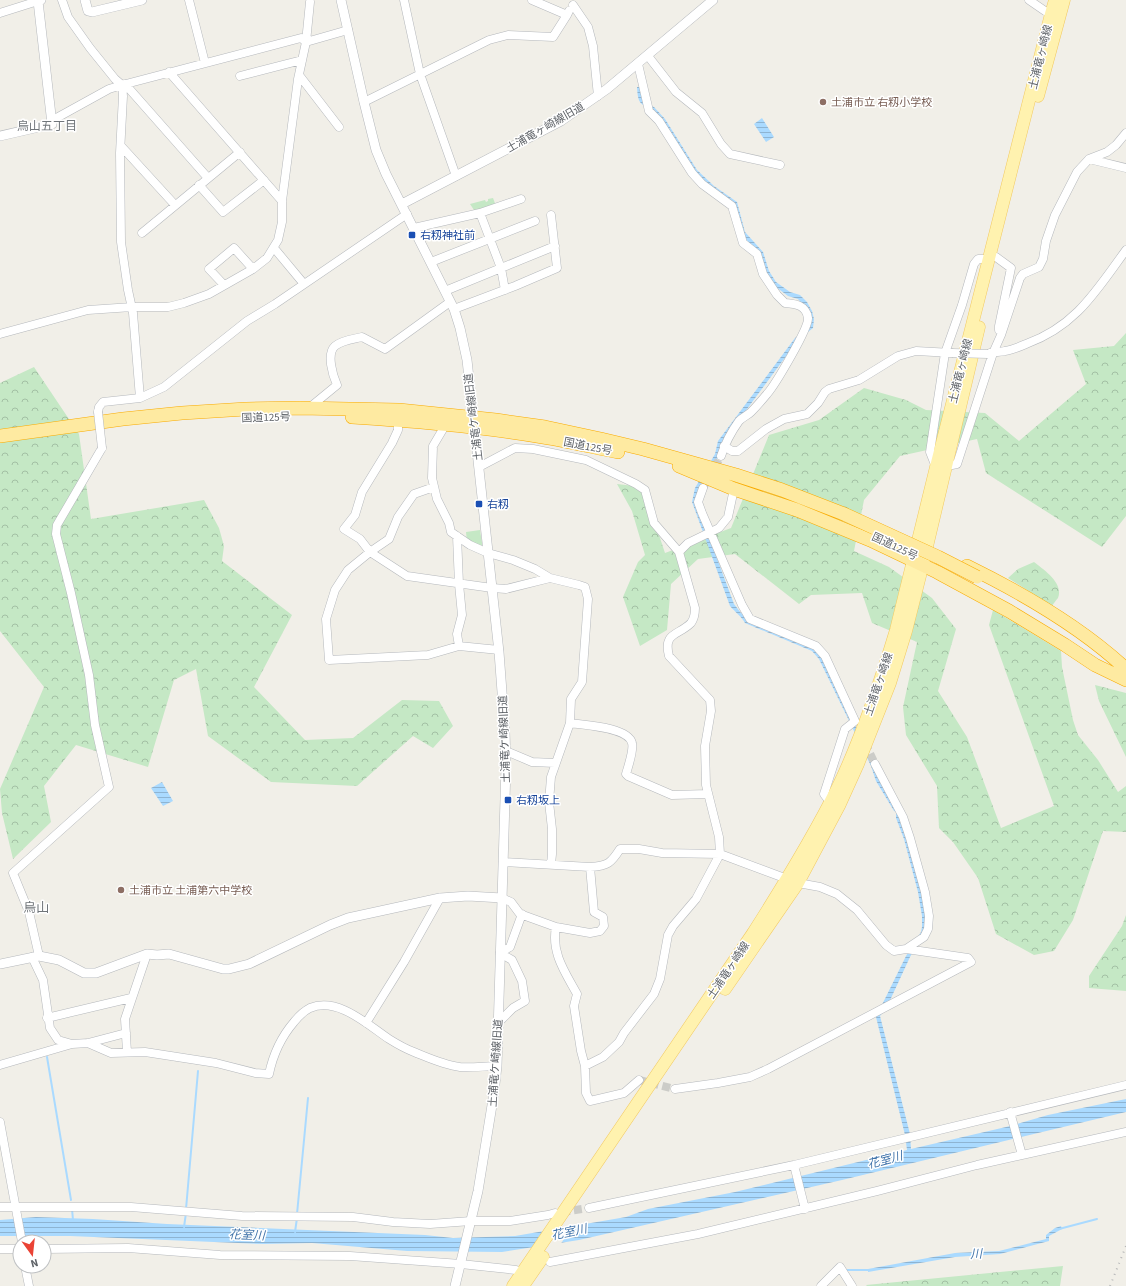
<svg xmlns="http://www.w3.org/2000/svg" width="1126" height="1286" font-family="'Source Sans 3','Noto Sans JP',sans-serif">
<defs>
<pattern id="forest-crowns" width="20" height="18" patternUnits="userSpaceOnUse"><rect width="20" height="18" fill="#c5e8c5"/><path d="M2 6a3 3 0 1 1 6 0M12 15a3 3 0 1 1 6 0" fill="none" stroke="#a3c0a4"/></pattern>
<pattern id="water-rules" width="6" height="5" patternUnits="userSpaceOnUse"><rect width="6" height="5" fill="#aadaff"/><path d="M0 2.5h6" fill="none" stroke="#8eb4d2"/></pattern>
</defs>
<rect width="100%" height="100%" fill="#f1efe8"/>
<path fill="url(#forest-crowns)" d="M1126,333v183l-24,31 -116,-74 -9,-34 -77,17 -36,44 -10,51 35,16 43,31 24,31 -18,62 29,46 34,91 53,-22 -65,-181 4,-15 68,41 1,16 11,53 5,15 20,25 20,32 8,-6v46l-23,-1 -30,89 -19,31 -20,4 -38,-21 -18,-56 -25,-36 -14,-14 -2,-42 -31,-51 -3,-28 14,-65 -45,-19 -10,-30 -51,2 -12,9 -64,-50 -37,5 -27,25 -4,46 -27,16 -17,-49 15,-35 7,-7 -13,-44 -15,-27 26,3 22,66 66,-25 38,-93 50,-15 45,-32 42,12 20,10 59,3 34,28 67,-57 -13,-34 41,-4z
M34,367l45,67 12,85 113,-19 15,28 5,18 -2,15 70,54 -38,72 51,53 48,-2 49,-38 37,1 14,25 -20,22 -20,-12 -56,50 -86,-4 -63,-46 -12,-67 -22,11 -26,87 -72,-22 -32,41 7,36 -38,37 -11,-46 -2,-24 44,-102 -44,-56v-248z
M1034,562c10,8 30,21 24,36 -2,2 -4,5 -6,8l-44,-28 10,-9z
M1095,685l31,8v64l-27,-56z
M1126,915v76l-37,-3v-12l33,-50z
M1063,1266l-3,20h-193l-1,-1z"/>
<path fill="#c5e8c5" d="M493,198l3,8 -22,4 -4,-6 15,-4 1,2 2,-1v-2z
M480,530l3,19 -16,-7 -1,-10z"/>
<path fill="url(#water-rules)" d="M637,87h5v12l4,5 8,3 11,12 32,51 17,16 23,16 8,30 18,20 6,19 7,11 14,10 10,3 7,7 5,9 2,8 -1,9 -15,12 -76,103 -3,13 -21,34 -2,12 38,102 7,9 73,34 9,10 57,121 17,30 25,84 5,36 -17,29 -24,52 -6,7 30,118 1,15 95,-22 42,-12 78,-16v13l-284,68 -263,60 -77,12 -95,-1 -95,-8 -49,1 -193,-8h-70v-16l36,-3 57,2 74,5 258,11 28,3 62,-2 111,-19 22,-8 87,-17 172,-42 -2,-15 -29,-118 30,-61 15,-24 1,-5v-11l-4,-24 -14,-53 -8,-21v-6l-2,-1 -18,-30 -5,-15 -52,-107 -7,-8 -67,-28c-3,-6 -10,-11 -15,-17l-38,-104 3,-14 20,-34 3,-13 77,-103 14,-11 -6,-22 -5,-6 -10,-3 -16,-12 -6,-11 -7,-19 -17,-19 -9,-30 -39,-33 -43,-63c-13,-5 -13,-9 -14,-22z
M762,118l12,19 -8,5 -12,-18z
M162,782l11,19 -10,5 -12,-18z
M1061,1226l1,3 -13,7v5l-49,13 -45,3 -87,15v-3l87,-16 44,-2 47,-12v-4l9,-7z"/>
<path fill="#f1efe8" d="M574,1224l-14,21 -30,5 14,-21z"/>
<g fill="none" stroke-linecap="round" stroke-linejoin="round">
<path stroke="#aadaff" stroke-width="2" d="M47,1057l24,143
M72,1209l1,11
M186,1209l12,-138
M297,1214l11,-116
M184,1227l2,-14
M1059,1229l38,-10
M295,1232l2,-14
M847,1270h23"/>
<path stroke="#ccccc8" stroke-width="8" stroke-dasharray="8 4" stroke-linecap="butt" d="M703,488l18,-32
M865,743l10,21
M639,1080l36,9
M562,1212l27,-4"/>
<g stroke="#b5b8bc" stroke-width="9">
<path id="minor" d="M62,0l6,17 22,31 25,31 7,6 1,11 -3,57 1,89 7,48 5,23 7,85
M189,0l16,63
M404,0l16,74 36,102
M532,0l35,15 2,-4
M1029,0l16,11 9,4
M573,5l15,22 5,19 5,50
M0,13l38,-12
M648,56l28,36 26,21 19,31 9,10 50,11
M638,64l11,47 10,10 33,52 10,11 30,22 11,37 14,11 6,20 14,21 8,8c11,1 21,2 23,15 1,10 -33,67 -41,76 -5,6 -10,12 -16,18 -3,3 -8,5 -12,9 -8,11 -14,23 -18,35
M169,72l113,129
M299,75l40,52
M240,76l62,-16
M125,84l83,94
M364,102l125,-62 19,-5 45,2 14,-22
M51,121l58,-32 13,-4 179,-47 5,4 42,-12
M121,146l54,59
M1089,159l37,9
M199,185l24,27 41,-32
M480,213l21,55 4,22
M414,228l66,-15 41,-14
M142,233l98,-81
M274,248l30,36
M996,257l15,11 -12,58v4
M431,262l104,-41
M224,285l-15,-16 25,-21 19,21
M445,291l110,-45
M454,309l61,-23 42,-18 -6,-53
M0,334l88,-24 44,-3h36l16,-4 25,-9 44,-25 14,-11 11,-18 4,-18v-21l16,-122 8,-37 4,-40
M990,353c5,-1 11,-1 15,-2 7,-1 14,-4 21,-7 50,-18 70,-53 100,-94
M309,408l28,-23c-4,-9 -11,-31 -2,-39 7,-6 19,-7 27,-9l23,12 65,-47
M98,412l1,-5 4,-5 37,-4 24,-11 83,-66 28,-17 132,-90
M398,420v10l-6,13 -30,49 -7,23 -11,14 16,10 10,13 19,-13 9,-22 16,-23 20,-7
M446,424l-13,22 -1,32 5,21 12,24 2,9 19,13 18,8 25,7 22,9 15,9 29,7 6,2 3,12 -6,83 -11,17 -1,24 -19,54 -2,25 3,27v25l-1,10
M724,446l8,5h6l28,-22 18,-10 23,-5 11,-11 7,-11 4,-3 30,-9 39,-24 18,-5 36,2
M947,466l10,-2 36,-111 8,-18 19,-57 3,-4 16,-7 4,-8 3,-18 9,-26 22,-43 12,-13 18,-7 9,-7 10,-12
M479,467l36,-19 18,1 53,11 50,24 9,6 9,33 25,29
M936,467l-6,-15 15,-99 17,-48 12,-41 4,-5h10
M703,488l-5,14 4,11 40,92 8,14 66,27 9,10 30,65 -10,8 -21,65 6,8
M457,536l2,48 3,31 -5,19 2,12
M499,650l-40,-4 -31,9 -99,5 -3,-41 9,-29 13,-20 22,-18 37,24 85,12 14,1 44,-11
M570,723c14,2 58,4 62,20 2,7 -4,24 -6,31l2,2 44,19 36,-1
M506,751l26,11 23,1
M875,764l28,53 7,21 15,54 4,24 -1,13 -4,8 -18,12
M503,862l87,5c18,-1 21,-4 30,-18h19l23,4 58,1 78,29 22,4 17,7 20,16 29,35 8,6 12,-2 62,9 3,4 -203,107 -18,8 -32,6 -43,6
M502,898l9,4 9,12 36,13 34,6 10,-2 4,-5 -1,-9 -9,-5 -4,-45
M556,927c-5,26 9,45 21,67l-3,12 7,45 4,15 1,27 4,8 34,-8 15,-13
M39,956l-10,-44 -16,-39 96,-86 -14,-62 -6,-50 -18,-82 -15,-59 1,-9 45,-77
M32,957l11,23 7,48 8,12 14,4
M47,1018l84,-20
M499,1022l14,-14 12,-7 -3,-20 -10,-21 -12,-7 10,-6 12,-33
M366,1023l38,-61 36,-64
M88,1043l23,10 34,-1 71,11 39,10 14,1c4,-19 13,-38 25,-52 4,-5 10,-11 16,-14 28,-12 59,18 79,31 8,5 17,10 25,13 15,6 30,13 46,15 12,1 25,-1 37,-1
M127,1052l-2,-33 22,-65
M0,1065l72,-21 16,-1 38,-10
M585,1066l18,-9 16,-15 5,-9 30,-39 6,-15 8,-44 5,-9 23,-27 24,-45 -1,-17 -13,-52 -1,-39 6,-35 -1,-11 -41,-44c-6,-24 9,-20 22,-33 3,-4 4,-10 4,-15l-16,-56 9,-9 31,-15 9,-11 6,-28
M1010,1112l12,43
M0,1122l22,120
M794,1165l11,44
M0,1207h131l111,9 111,1 40,5 37,2 41,-3h39l38,-6 7,-2
M589,1208l205,-43 332,-80
M0,1249h20
M44,1249l84,-1 92,7 130,1 111,8 55,6
M550,1262l148,-28 179,-43 100,-26 149,-33
M25,1266l4,20
M821,1286l19,-19 12,19"/>
</g>
<g stroke="#b5b8bc" stroke-width="10">
<path id="tertiary" d="M85,0l3,11 4,1 50,-12
M341,0l23,102 12,48 10,24 68,135 6,19 7,32 32,292 6,80 1,34 -9,300 -3,27 -16,98 -23,95
M0,136l52,-12 -14,-123 3,-1
M402,204l159,-83 46,-32 106,-89
M0,964l39,-8 20,4 25,13h12l51,-19 10,1 12,-1 54,15h6l20,-5 81,-39 18,-7 92,-20 28,-2 34,2"/>
</g>
<g stroke="#f2c960" stroke-width="13">
<path id="primary" d="M1038,96l26,-96
M725,989l73,-106 41,-77 19,-42 32,-81 16,-52 14,-55 59,-249
M513,1286l240,-353c30,-47 59,-94 84,-144 24,-50 43,-106 59,-159l40,-163 115,-453 4,-14
M523,1286l20,-29"/>
</g>
<g stroke="#f9ab00" stroke-width="14">
<path id="trunk" d="M352,417c64,4 128,9 191,20 25,4 50,10 75,15
M0,436l123,-17 59,-6 64,-4 54,-1 99,2 97,10 49,7 56,12 42,10 93,26 46,15 62,24
M679,466l55,23 63,21 73,30 67,32 72,39 56,34 30,20 31,15
M967,566c55,27 114,61 159,103"/>
</g>
<use href="#minor" stroke="#fff" stroke-width="8"/>
<use href="#tertiary" stroke="#fff" stroke-width="9"/>
<use href="#primary" stroke="#fff2af" stroke-width="12"/>
<use href="#trunk" stroke="#feeaa1" stroke-width="13"/>
<path stroke="#b6b7b8" stroke-width="2" stroke-dasharray="1 5" stroke-linecap="butt" d="M1110,1286l16,-40"/>
<g stroke="#b5b8bc" stroke-width="9" stroke-linecap="butt">
<path id="minor-bridge" d="M952,353l36,1
M98,412l4,36"/>
</g>
<g stroke="#f9ab00" stroke-width="14" stroke-linecap="butt">
<path id="trunk-bridge" d="M844,514l94,43 39,20"/>
</g>
<use href="#minor-bridge" stroke="#fff" stroke-width="8"/>
<use href="#trunk-bridge" stroke="#feeaa1" stroke-width="13"/>
</g>
<g fill="#8d6e63" stroke="#fff" stroke-width="1.5">
<circle cx="823" cy="102" r="4"/>
<circle cx="121" cy="890" r="4"/>
</g>
<g fill="#1a4fb4" stroke="#fff" stroke-width="1.5">
<rect x="408" y="231" width="8" height="8" rx="2"/>
<rect x="475" y="500" width="8" height="8" rx="2"/>
<rect x="504" y="796" width="8" height="8" rx="2"/>
</g>
<g text-anchor="middle" stroke-width="3" stroke-linejoin="round" paint-order="stroke">
<g font-size="11" fill="#5f6368" stroke="#fff">
<text transform="translate(1040 57) rotate(-76)" y="4">土浦竜ヶ崎線</text>
<text transform="translate(545 127) rotate(-30)" y="4">土浦竜ヶ崎線旧道</text>
<text transform="translate(960 371) rotate(-76)" y="4">土浦竜ヶ崎線</text>
<text transform="translate(266 417) rotate(-2)" y="4">国道125号</text>
<text transform="translate(473 417) rotate(-97)" y="4">土浦竜ケ崎線旧道</text>
<text transform="translate(588 446) rotate(11)" y="4">国道125号</text>
<text transform="translate(895 546) rotate(25)" y="4">国道125号</text>
<text transform="translate(878 684) rotate(-71)" y="4">土浦竜ヶ崎線</text>
<text transform="translate(504 739) rotate(-92)" y="4">土浦竜ケ崎線旧道</text>
<text transform="translate(728 970) rotate(-56)" y="4">土浦竜ヶ崎線</text>
<text transform="translate(495 1063) rotate(-86)" y="4">土浦竜ケ崎線旧道</text>
</g>
<g font-size="11" fill="#785e54" stroke="#fff" text-anchor="start">
<text x="831" y="106">土浦市立 右籾小学校</text>
<text x="129" y="894">土浦市立 土浦第六中学校</text>
</g>
<g font-size="11" fill="#164399" stroke="#fff" text-anchor="start">
<text x="420" y="239">右籾神社前</text>
<text x="487" y="508">右籾</text>
<text x="516" y="804">右籾坂上</text>
</g>
<g font-size="12" fill="#70757a" stroke="#fff">
<text x="47" y="130">烏山五丁目</text>
</g>
<g font-size="12" font-style="italic" fill="#4174aa" stroke="#fff">
<text transform="translate(885 1160) rotate(-15)" y="4">花室川</text>
<text transform="translate(569 1232) rotate(-12)" y="4">花室川</text>
<text transform="translate(247 1235) rotate(2)" y="4">花室川</text>
<text transform="translate(976 1254) rotate(-3)" y="4">川</text>
</g>
<g font-size="13" fill="#70757a" stroke="#fff">
<text x="36" y="912">烏山</text>
</g>
</g>
<g transform="translate(32 1254) rotate(165)"><circle r="19" fill="#ffffff" stroke="#bfc1c3"/>
<path d="M0-3L7 15L0 10L-7 15Z" fill="#ea4335"/>
<text y="-6" font-size="11" font-weight="bold" text-anchor="middle" fill="#5f6368">N</text>
</g>
</svg>
